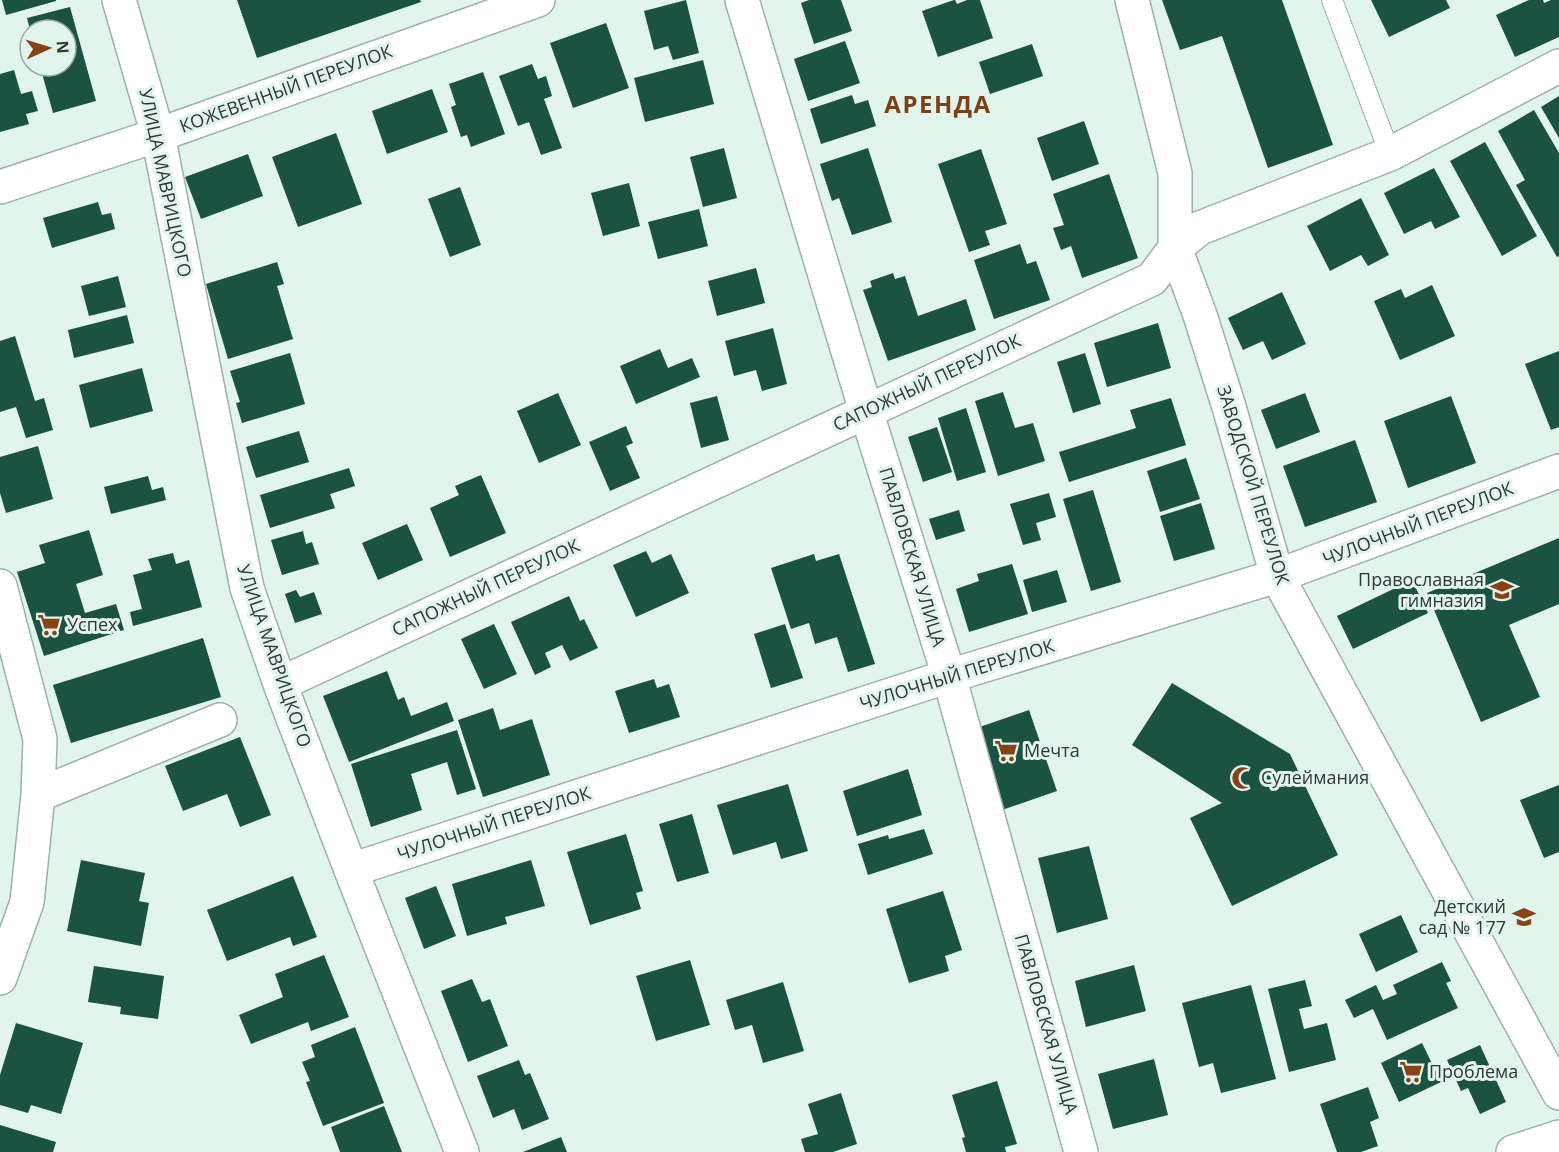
<svg xmlns="http://www.w3.org/2000/svg" width="1559" height="1152" font-family="'Open Sans',sans-serif">
<rect width="100%" height="100%" fill="#e1f5ed"/>
<path fill="#1b5241" d="M2,0h54v1l-50,14z
M237,0h183l1,2 -164,56z
M686,0l13,53 -26,7 -5,-14 -14,4 -10,-39z
M809,0h32l11,31 -38,13 -13,-41z
M954,0h1l2,4 10,-4h13l13,38 -55,19 -16,-46z
M1162,0h120l51,145 -65,23 -46,-132 -42,14z
M1371,0h75l4,8 -61,29z
M1529,0h14l1,3 7,-3h8v37l-44,20 -19,-42z
M70,7l26,94 -43,12 -13,-47h26v-36h-36l-3,-12z
M606,23l23,65 -56,20 -23,-65z
M845,41l15,42 -52,18 -14,-42z
M1032,44l11,32 -53,18 -11,-32z
M703,60l11,44 -69,18 -11,-44z
M532,64l6,15 8,-3 6,20 -8,3 18,49 -21,7 -12,-33 -11,4 -19,-50z
M14,70l7,24 11,-3 6,20 -12,3 3,10 -29,8v-58z
M483,72l22,62 -34,13 -4,-12 -6,2 -10,-30 5,-2 -7,-21z
M432,89l16,43 -61,22 -15,-43z
M852,95l3,9 13,-4 8,26 -55,18 -11,-35z
M1559,96v42l-18,-31z
M1534,110l25,43v103l-2,1 -41,-72 9,-5 -27,-49z
M1084,121l15,43 -47,17 -15,-43z
M336,133l26,71 -64,23 -26,-70z
M1485,142l52,94 -35,20 -52,-95z
M724,148l13,50 -34,9 -13,-50z
M868,148l24,74 -40,13 -13,-37 -7,3 -12,-37z
M981,149l26,75 -22,7 5,14 -21,7 -31,-88z
M248,154l15,42 -62,23 -16,-42z
M1434,168l26,49 -25,12 -4,-8 -27,13 -20,-41z
M1109,174l29,84 -56,20 -11,-32 -10,4 -8,-22 11,-3 -11,-31z
M629,183l11,43 -37,10 -12,-43z
M460,187l21,58 -31,12 -22,-58z
M1361,198l28,57 -21,11 -7,-11 -31,16 -23,-45z
M98,202l4,13 9,-2 4,16 -63,19 -9,-30z
M699,209l9,37 -50,13 -10,-37z
M1020,244l7,20 9,-3 14,39 -56,19 -20,-59z
M277,262l7,22 -7,2 16,53 -65,20 -22,-75z
M756,268l9,35 -48,13 -9,-35z
M893,273l2,6 10,-3 13,40 48,-17 10,31 -88,31 -25,-71 9,-3 -2,-6z
M118,276l8,31 -37,9 -8,-30z
M1432,285l23,51 -55,24 -26,-59 27,-12 4,9z
M1282,292l24,52 -34,16 -9,-19 -20,9 -15,-32z
M127,315l7,28 -60,15 -6,-28z
M1158,323l13,45 -64,19 -13,-44z
M773,328l14,56 -25,7 -6,-21 -22,6 -9,-35z
M15,336l20,65 9,-3 9,32 -27,8 -10,-31 -16,5v-71z
M660,349l8,19 24,-10 8,19 -64,27 -16,-38z
M1559,351v76l-8,3 -26,-66z
M290,353l15,51 -63,19 -6,-20 4,-1 -10,-31z
M1085,353l16,51 -28,9 -16,-51z
M142,368l11,43 -63,17 -11,-43z
M1003,392l12,36 18,-5 12,38 -47,15 -23,-75z
M558,393l23,52 -42,18 -22,-52z
M1305,393l15,39 -44,17 -15,-39z
M717,396l12,44 -28,8 -11,-45z
M1451,396l25,67 -68,25 -24,-67z
M1171,398l15,47 -117,37 -10,-30 77,-24 -6,-18z
M966,408l20,64 -29,9 -19,-63z
M626,426l7,17 -7,3 14,32 -30,13 -21,-49z
M937,427l15,45 -29,10 -15,-45z
M299,431l10,31 -53,16 -10,-31z
M1355,440l22,62 -72,25 -22,-61z
M38,446l15,53 -47,14 -6,-20v-36z
M1186,458l14,41 -40,13 -13,-41z
M349,468l6,18 -25,8 5,14 -65,20 -10,-33z
M481,475l25,58 -56,24 -20,-49 29,-13 -4,-9z
M148,476l4,14 11,-3 3,13 -55,14 -7,-27z
M1093,490l28,92 -30,9 -28,-92z
M1049,493l7,24 -20,6 5,17 -18,5 -13,-41z
M1201,503l14,46 -41,12 -14,-45z
M959,510l6,21 -29,9 -7,-21z
M407,524l16,36 -45,20 -16,-37z
M89,530l14,45 -27,9 9,29 31,-9 8,26 -80,26 -27,-84 28,-9 -6,-18z
M303,531l3,13 6,-2 7,22 -37,11 -11,-35z
M1559,538v66l-50,21 31,72 -59,25 -54,-129z
M646,551l6,12 19,-9 18,39 -53,24 -23,-52z
M173,553l3,11 13,-4 13,47 -69,19 -3,-14 12,-3 -9,-34 19,-5 -4,-11z
M814,554l2,7 23,-7 36,110 -27,8 -11,-35 -22,7 -6,-21 -18,6 -20,-61z
M1012,564l16,50 -59,18 -13,-43 23,-8 -2,-7z
M1057,570l10,32 -35,10 -9,-32z
M1412,580l16,33 -75,36 -16,-33z
M296,590l4,7 14,-5 8,22 -27,9 -10,-29z
M569,596l11,25 4,-2 14,29 -28,13 -8,-16 -17,8 6,14 -16,8 -24,-53z
M494,624l23,50 -33,15 -23,-50z
M785,624l18,54 -32,10 -17,-54z
M203,638l18,59 -150,46 -18,-58z
M387,671l11,29 6,-3 7,19 36,-14 7,19 -105,41 -26,-66z
M654,679l3,9 12,-4 11,33 -51,16 -14,-42z
M1172,683l118,71 48,101 -106,51 -42,-88 32,-15 -90,-58z
M493,708l7,22 32,-11 18,56 -67,22 -25,-77z
M1029,710l28,81 -58,20 -28,-81z
M457,730l19,59 -19,6 -10,-33 -36,12 11,36 -51,17 -20,-63z
M240,737l31,78 -31,12 -13,-33 -44,17 -18,-45z
M908,769l14,46 -65,21 -14,-45z
M788,784l20,67 -27,8 -5,-17 -43,13 -16,-50z
M1559,785v67l-15,6 -24,-58z
M692,814l17,59 -32,9 -18,-58z
M924,829l9,25 -65,21 -10,-31 30,-9 1,4z
M626,834l17,57 -7,2 5,16 -51,16 -23,-73z
M1089,846l19,73 -51,14 -19,-75z
M81,860l64,13 -6,28 10,2 -8,43 -74,-15z
M531,860l14,46 -40,11 2,7 -40,12 -15,-52z
M293,876l24,61 -24,9 -3,-9 -63,24 -20,-51z
M436,886l20,50 -32,13 -19,-51z
M943,891l19,59 -17,6 4,15 -40,12 -23,-74z
M1401,915l17,37 -42,20 -17,-38z
M324,955l25,62 -38,14 -3,-9 -57,22 -12,-29 44,-18 -8,-23z
M690,960l20,65 -54,16 -20,-65z
M1442,962l9,19 -5,2 12,25 -71,32 -14,-31 -19,9 -9,-18 31,-15 7,15 14,-6 -4,-9z
M1134,965l12,46 -60,16 -11,-46z
M94,966l70,10 -6,43 -38,-5 1,-7 -33,-5z
M472,979l10,23 8,-3 18,47 -40,16 -27,-71z
M1305,980l7,26 -13,3 5,20 23,-6 9,37 -47,12 -21,-83z
M783,982l21,69 -41,12 -11,-38 -17,5 -9,-30z
M1251,985l25,94 -55,14 -8,-30 -14,4 -17,-64z
M16,1023l67,20 -22,71 -30,-9 -3,8 -28,-8v-30z
M355,1027l29,76 -61,23 -17,-44 4,-1 -8,-19 13,-5 -4,-12z
M1422,1043l19,39 -42,20 -18,-39z
M1480,1045l26,57 -26,12 -12,-26 -7,3 -14,-31z
M1154,1059l14,56 -55,14 -15,-55z
M519,1060l6,15 5,-2 19,46 -27,11 -8,-21 -21,9 -16,-42z
M997,1081l20,63 -12,3 1,5h-40l-4,-14 3,-1 -13,-42z
M1368,1087l11,31 -9,4 8,24 -17,6h-24l-17,-48z
M841,1093l16,51 -24,8h-28l-4,-13 17,-5 -10,-30z
M384,1106l18,46h-62l-9,-25z
M0,1125l56,17 -3,10h-53z
M561,1137l6,15h-44z"/>
<g fill="none" stroke-linecap="round" stroke-linejoin="round">
<g stroke="#9db1a9" stroke-width="22">
<path id="lane" d="M1332,0l58,154"/>
</g>
<g stroke="#9db1a9" stroke-width="36">
<path id="street" d="M119,0l39,135 89,453 33,96 71,186 111,282
M742,0l124,411 83,265 132,476
M1132,0l43,173v75l25,67 29,92 48,169 282,517
M0,187l158,-52 380,-135
M0,586l40,153 -2,56 -11,107 -27,76
M280,684l872,-405 23,-31 25,-20 190,-74 169,-88
M38,795l182,-75
M351,870l598,-194 328,-100 282,-105
M1513,1152l46,-15"/>
</g>
<use href="#lane" stroke="#fff" stroke-width="20"/>
<use href="#street" stroke="#fff" stroke-width="33"/>
</g>
<defs>
<g id="school-bare" transform="scale(1.8)"><path d="M0-5L7-2L0 1L-7-2ZM-4 1L0 2.5L4 1V4Q0 6-4 4Z" fill="#874317" stroke="#e1f5ed" stroke-width="2.5" paint-order="stroke"/></g>
<g id="supermarket-bare" transform="scale(1.8)"><path d="M-6-5.5h2.5l.6 2H6L4.5 2H-2.5L-4.4-4H-6ZM-1.5 3.2a1.3 1.3 0 1 0 .1 0ZM3 3.2a1.3 1.3 0 1 0 .1 0Z" fill="#874317" stroke="#e1f5ed" stroke-width="2.5" paint-order="stroke"/></g>
<g id="mosque-bare" transform="scale(1.8)"><path d="M3.5-4.9A6 6 0 1 0 3.5 4.9A5 5 0 1 1 3.5-4.9Z" fill="#874317" stroke="#e1f5ed" stroke-width="2.5" paint-order="stroke"/></g>
</defs>
<g fill-rule="evenodd">
<use href="#school-bare" x="1502" y="590"/>
<use href="#supermarket-bare" x="49" y="625"/>
<use href="#supermarket-bare" x="1006" y="751"/>
<use href="#mosque-bare" x="1243" y="778"/>
<use href="#school-bare" x="1524" y="917"/>
<use href="#supermarket-bare" x="1411" y="1072"/>
</g>
<g text-anchor="middle" stroke-width="6" stroke-linejoin="round" paint-order="stroke">
<g font-size="18" fill="#2f3734" stroke="#e1f5ed">
<text transform="translate(286 89) rotate(-20)" y="6">КОЖЕВЕННЫЙ ПЕРЕУЛОК</text>
<text transform="translate(165 183) rotate(78)" y="6">УЛИЦА МАВРИЦКОГО</text>
<text transform="translate(927 383) rotate(-25)" y="6">САПОЖНЫЙ ПЕРЕУЛОК</text>
<text transform="translate(1253 485) rotate(73)" y="6">ЗАВОДСКОЙ ПЕРЕУЛОК</text>
<text transform="translate(1418 524) rotate(-21)" y="6">ЧУЛОЧНЫЙ ПЕРЕУЛОК</text>
<text transform="translate(912 557) rotate(73)" y="6">ПАВЛОВСКАЯ УЛИЦА</text>
<text transform="translate(486 588) rotate(-25)" y="6">САПОЖНЫЙ ПЕРЕУЛОК</text>
<text transform="translate(274 656) rotate(71)" y="6">УЛИЦА МАВРИЦКОГО</text>
<text transform="translate(957 675) rotate(-17)" y="6">ЧУЛОЧНЫЙ ПЕРЕУЛОК</text>
<text transform="translate(494 824) rotate(-18)" y="6">ЧУЛОЧНЫЙ ПЕРЕУЛОК</text>
<text transform="translate(1046 1024) rotate(74)" y="6">ПАВЛОВСКАЯ УЛИЦА</text>
</g>
<g font-size="18" fill="#2f3734" stroke="#e1f5ed" text-anchor="start">
<text x="1484" y="586" text-anchor="end">Православная<tspan x="1484" dy="21">гимназия</tspan></text>
<text x="67" y="631">Успех</text>
<text x="1024" y="757">Мечта</text>
<text x="1261" y="784">Сулеймания</text>
<text x="1506" y="913" text-anchor="end">Детский<tspan x="1506" dy="21">сад № 177</tspan></text>
<text x="1429" y="1078">Проблема</text>
</g>
<g font-size="24" font-weight="bold" letter-spacing="1.5" fill="#7d3f17" stroke="#e1f5ed">
<text x="938" y="113">АРЕНДА</text>
</g>
</g>
<g transform="translate(48 48) rotate(86)"><circle r="28" fill="#e1f5ed" stroke="#9aa9a3" stroke-width="1.5"/>
<path d="M0-4.5L10 22L0 15L-10 22Z" fill="#874317"/>
<text y="-9" font-size="16" font-weight="bold" text-anchor="middle" fill="#2f3734">N</text>
</g>
</svg>
